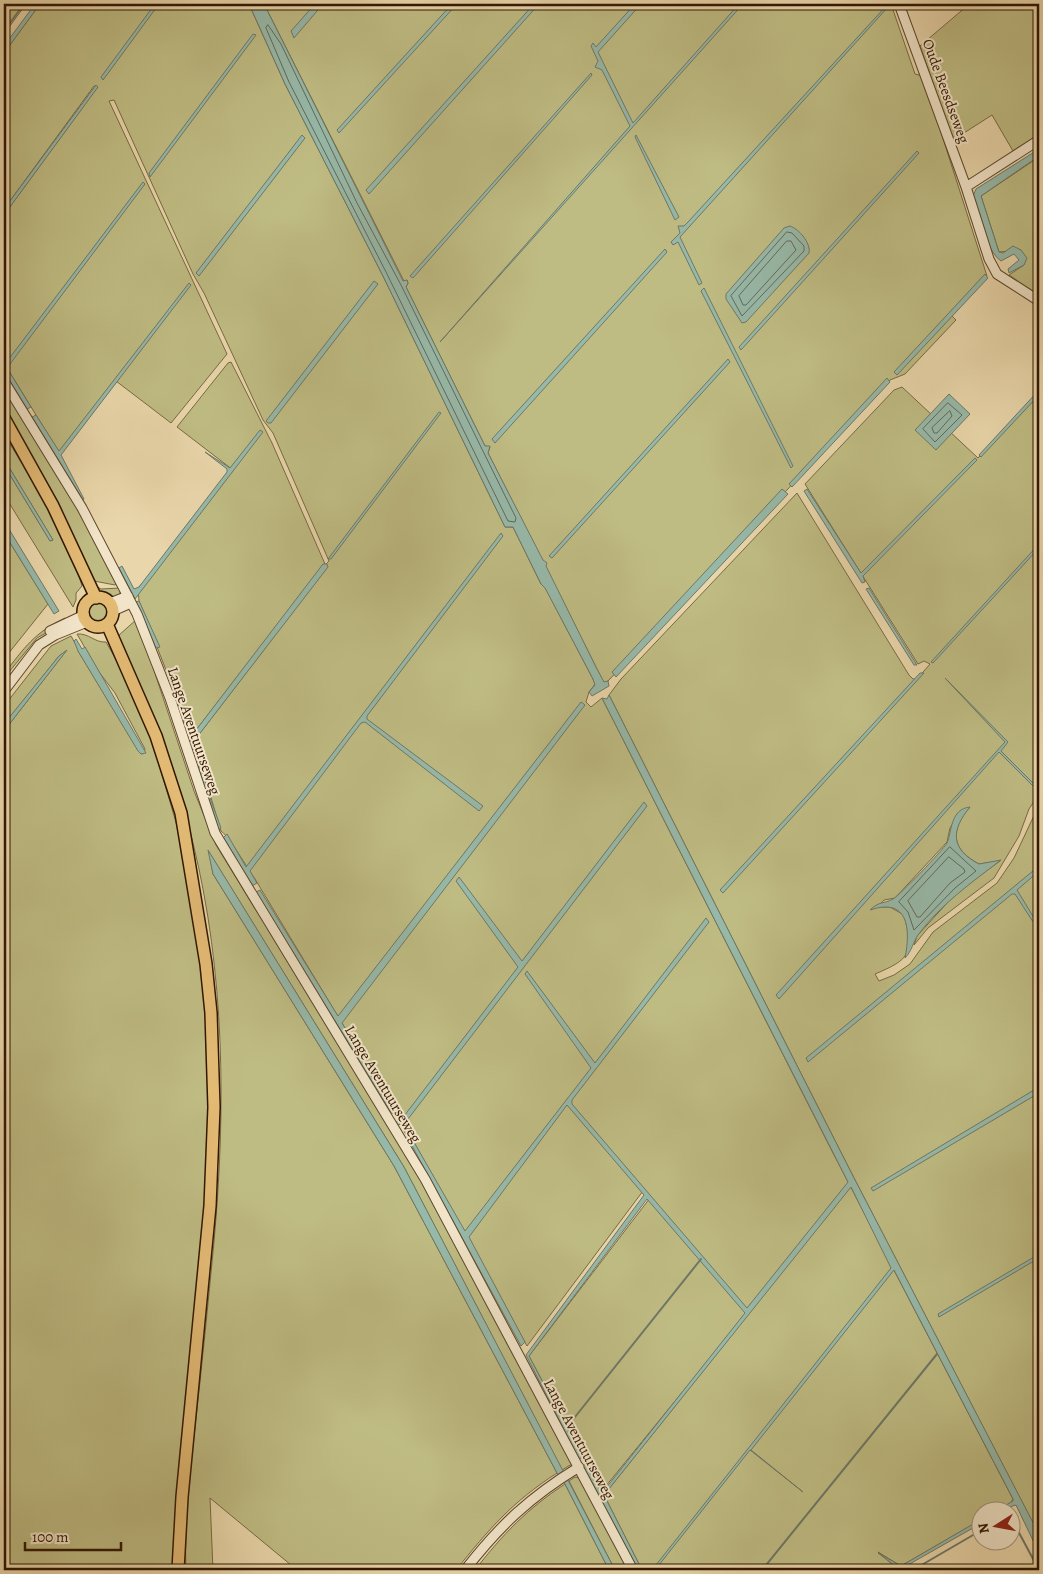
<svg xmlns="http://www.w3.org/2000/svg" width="1043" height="1574" font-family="Alegreya,serif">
<rect width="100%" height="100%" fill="#e9d6aa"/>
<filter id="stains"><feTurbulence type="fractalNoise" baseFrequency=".004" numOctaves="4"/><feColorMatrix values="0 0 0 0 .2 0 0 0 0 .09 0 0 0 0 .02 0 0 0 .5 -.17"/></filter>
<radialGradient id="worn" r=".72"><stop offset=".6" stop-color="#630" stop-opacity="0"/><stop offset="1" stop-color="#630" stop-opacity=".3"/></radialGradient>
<path fill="#bfbc83" stroke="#786a42" d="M4,4h22l-22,30z
M40,4h209l36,80 98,192 122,251h8l28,57 4,3 48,92 2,5 -6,8 -3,10 5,5 11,-9 231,455 180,346c-6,12 -21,12 -33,13v9l-79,45 -23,-14 15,13 1,5h-252l-38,-75 126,-158 -2,-1 -127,156 -72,-136 121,-158 -7,-7 -116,155 -115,-207 -157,-260c-7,-10 -27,-44 -34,-48l-27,-90 133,-174 -1,-3 3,-3 -56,-128 -10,-13 -59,-127 -11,-19 -79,-174 -5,1 118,253 -56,69 -55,-42 -56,73 -56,-91v-148l93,-128 -3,-1 -90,123v-156z
M264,4h627l24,70 8,2 64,200 -36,39 5,5 -51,54 -15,6 -282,301 -4,2 -116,-230 2,-6 -5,-1 -79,-159 2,-4 -1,-3 -3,1z
M966,4h73v130l-26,17 -21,-36 -39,25 -33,-94 47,-40z
M1039,157v138l-30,-20 15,-10 -3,-15 -22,2 -18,-56z
M231,362l41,81 53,121 -132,170h-2l-34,-87h2l-20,-46 -1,-13 20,-22 75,-96 -56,-43 51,-64z
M902,387l76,71 61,-64v400l-10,15 -10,27 -25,42 -66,50 -14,17 3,-9 41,-45 42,-30 -21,3c-28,-15 -29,-33 -10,-56l-10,5 -9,15 -3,14 -52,56 -11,2 -6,7h12l14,8c10,38 7,44 -29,59l4,7 15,-6 16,-11 23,-32 64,-49 17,-25 25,-53v730l-185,-357 -245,-483 12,-16 176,-186 112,182 4,4h4l13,-15 -6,-3 -6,3 -113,-180 89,-94z
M4,390l76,119 38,74 -3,2 -21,-4 -90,-168z
M4,434c29,48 62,97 78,152l-6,7v7l-3,7 -65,-106 -4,-9v-27l46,76 3,-1 -49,-81z
M4,533l44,71 -44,55z
M96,586l5,3 19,-1v7l-8,3 -15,-5z
M89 612a9 9 0 1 1 18 0a9 9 0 1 1-18 0Z
M65,618l2,3 -30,17 -33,40v-4c20,-26 31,-42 61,-56z
M137,619l57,172 22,54 208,340 148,279 -10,6 -158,-303 -195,-315 4,22 181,292 163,307c-45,29 -68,56 -101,97h-159l-87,-72 3,72h-27c-2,-48 4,-95 9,-143 7,-61 13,-123 19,-185 12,-133 11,-269 -21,-399 -17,-72 -47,-139 -75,-207z
M77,634c12,-1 18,9 29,8l16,28 27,60 28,96 23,128 9,96 -1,116 -33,404h-171v-839l62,-80 -7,5 -55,69v-16l4,-8 43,-55 20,-10 8,14 -1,1 63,103 3,-1 1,-4 -30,-56 -16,-21z
M575,1477l5,1 49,92h-14l-46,-89z
M565,1484l44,86h-134c28,-36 52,-61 90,-86z"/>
<path fill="#97b9a9" stroke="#6e7866" d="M35,4h5l-36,49v-7z
M155,4h4l-56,76 -2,-3z
M249,4h15l139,277 4,-1 1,3 -2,4 79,159h5l-2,7 55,107 4,3 -1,3 51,103 7,13 4,-1 1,5 -17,10 -3,-4 6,-7 -2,-6 -48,-91 -4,-4 -28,-57h-8l-122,-251 -98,-192z
M315,4h8l-29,34 -3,-7z
M452,4h5l-118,129 -2,-3z
M534,4h5l-170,190 -3,-4z
M635,4h6l-43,48 35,71 106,-119h4l-303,338 190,-216 -28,-56 -7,-3 3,-6 -7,-15 2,-3 3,4z
M888,4v3l-208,230 22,46 -3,2 -21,-43 -5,3 -2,-3 9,-9 -2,-7h6l4,-4z
M253,34l3,1 -106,142 -1,-4z
M591,73l1,2 -179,203 -3,-2z
M96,85l2,2 -94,128v-6z
M302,135l3,3 -106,138 -3,-3z
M636,135l43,82 -4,3 -40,-83z
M1039,149v7l-58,40 18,56 4,1 10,-7 8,4 6,8 -3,7 -15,8 -1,-4 11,-9 -5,-6 -13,7c-15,-10 -22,-47 -28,-65l3,-7z
M917,151l2,2 -178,197 -2,-3z
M143,182l2,2 -138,184 24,39 -4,2 -23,-37v-9l1,1z
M790,226c9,3 21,17 19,27l-63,69 -4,1 -16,-24v-5l58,-66z
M665,249l2,3 -172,191 -3,-4z
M985,274l3,4 -91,97 -3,-3z
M374,281l4,3 -107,139h-3l-2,-2z
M189,283l2,2 -130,170 23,44 -2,1 -50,-83 4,-2 23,36z
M704,288l89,178 -2,2 -90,-177z
M728,359l2,3 -178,196 -3,-2z
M887,378l3,4 -98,105 -3,-3z
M1039,390v5l-58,62 -2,-2z
M949,394l21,20 -34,36 -21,-20z
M439,412l2,1 -110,146h-3z
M260,430l3,2 -128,167 -16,-31 3,-2 12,23 5,-2 88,-115v-3l-22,-17 25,16z
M975,458l2,2 -114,116 2,6 -3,1 -58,-92 3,-2 54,84z
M4,459l49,81 -3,1 -46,-76z
M782,489l6,5 -172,183 -4,-5z
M4,521l55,90 -5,3 -50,-81z
M501,533l2,3 -136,180v3l116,87 -4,5 -114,-89 -4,1 -111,148 7,12 -5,3 -29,-48 4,-4 19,33z
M1039,544v4l-106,115 -2,-1z
M323,564h4l1,3 -134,174 16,57 11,30 -3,2 -12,-32 -10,-42 -26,-73 3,-1 18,52h2z
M869,588l48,77h-3l-48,-76z
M139,601l21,46 -4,1 -20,-46z
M76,639l6,10 3,-2 61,106 -5,1 -3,-3 -60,-100 -4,-10z
M67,650l-63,81v-6l4,-6 51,-63z
M920,673h4l-201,220 -3,-3z
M945,678l63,64 -7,9 38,38v3l-40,-40 -220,247 -3,-4 229,-253z
M609,695l245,483 185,356v19l-23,-48 -20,6 17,-10v-2l-119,-229 -143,180 52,42 -53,-42 -95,120h-3l239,-302 -40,-81 -247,308 38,75h-4l-55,-104 3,-2 16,29 143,-180 -98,-114 -118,157 54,102 -4,1 -53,-104 118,-160 -77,-90 -98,132 56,105 -4,4 -117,-215 3,-1 58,101 126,-163 -66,-94 2,-3 68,92 111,-145 3,4 -137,178v4l175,204 101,-126 -243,-478 -3,-6 5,1z
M581,702l4,3 -243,318 53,88 -3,3 -136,-222 4,-2 78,126z
M644,802l3,4 -242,317 -7,2 -2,-3 5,-2 117,-153 -62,-86 3,-4 63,84z
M970,807c-19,23 -20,42 9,57l22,-4c-30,23 -60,44 -83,75 -5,7 -6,16 -13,23 6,-30 3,-61 -35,-48 9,-9 14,-6 23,-11 7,-4 50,-49 54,-56 5,-11 3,-34 23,-36z
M208,850l196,317 211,403h-6l-44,-86 -8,-11 -163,-307 -181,-292z
M1039,866v5l-22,19 22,36v5l-24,-37h-3l-204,168 -2,-4z
M1039,1087v6l-166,98 -2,-3z
M1039,1254v4l-100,59 -1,-3z
M980,1520v4l-81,46h-5v-5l-16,-12 23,13z"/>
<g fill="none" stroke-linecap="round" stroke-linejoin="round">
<path stroke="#646856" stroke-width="1" d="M268,25l13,19 76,159 44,82 115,233 -1,4 -7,-1 -121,-247 -98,-192 -23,-54z
M787,232l5,1 12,13v5l-62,65 -11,-20z
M787,241h4l5,9 -50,55h-3l-4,-9z
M948,403l14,12 -27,27 -12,-13z
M950,411l2,5 -15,17h-3l-2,-5z
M950,847l26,24 -21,17 -41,42 -6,-18 -9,-10z
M949,857l15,12 1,3 -15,11 -30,34h-3l-9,-16z"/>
<path stroke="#6e7866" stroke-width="2" d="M4,31l20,-27
M567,1427l134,-168
M1010,1516l29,54
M762,1570l175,-216
M913,1570l67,-39"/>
<g stroke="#5f472c" stroke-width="11">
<path id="minor" d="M899,4l67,183 23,72 8,15 42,27
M966,187l73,-47
M4,381l78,127 55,106 33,84 45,135 210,346 208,391
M110,603l18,-7
M113,611l18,-8
M50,631l34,-16
M4,691l35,-46 16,-10 32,-13
M465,1570c35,-45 65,-73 114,-103"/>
</g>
<g stroke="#311702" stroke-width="14">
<path id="major" d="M4,418l49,88 43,92
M83 612a15 15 0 1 1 30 0a15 15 0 1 1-30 0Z
M107,624l49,112 25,77 25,151 5,49 3,94 -4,99 -28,291 -4,73"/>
</g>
<use href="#minor" stroke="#f1e4c8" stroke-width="9"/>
<use href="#major" stroke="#e4bb75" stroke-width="11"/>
</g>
<g text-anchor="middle" stroke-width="4" stroke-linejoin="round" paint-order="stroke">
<g font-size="15" fill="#311702" stroke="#f1e4c8">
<text transform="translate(946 91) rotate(70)" y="5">Oude Beesdseweg</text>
<text transform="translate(194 731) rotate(71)" y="5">Lange Aventuurseweg</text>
<text transform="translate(383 1084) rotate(59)" y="5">Lange Aventuurseweg</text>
<text transform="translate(579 1439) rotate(62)" y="5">Lange Aventuurseweg</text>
</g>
</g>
<rect width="1043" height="1574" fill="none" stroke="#e9d6aa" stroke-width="20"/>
<rect x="5" y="5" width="1033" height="1564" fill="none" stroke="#311702" stroke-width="2.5"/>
<rect x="10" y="10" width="1023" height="1554" fill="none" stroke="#311702"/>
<g transform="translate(996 1526) rotate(259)"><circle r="24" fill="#f1e4c8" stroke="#a49279"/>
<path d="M0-4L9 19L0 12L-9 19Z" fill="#8f2418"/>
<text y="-8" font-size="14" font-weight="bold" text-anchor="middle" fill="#311702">N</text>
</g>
<path d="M25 1542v8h96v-8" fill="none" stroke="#311702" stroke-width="2.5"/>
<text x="32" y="1542" font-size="15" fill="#311702" stroke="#f1e4c8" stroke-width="4" paint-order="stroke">100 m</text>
<rect width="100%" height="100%" filter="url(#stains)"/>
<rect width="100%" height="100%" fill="url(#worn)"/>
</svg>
